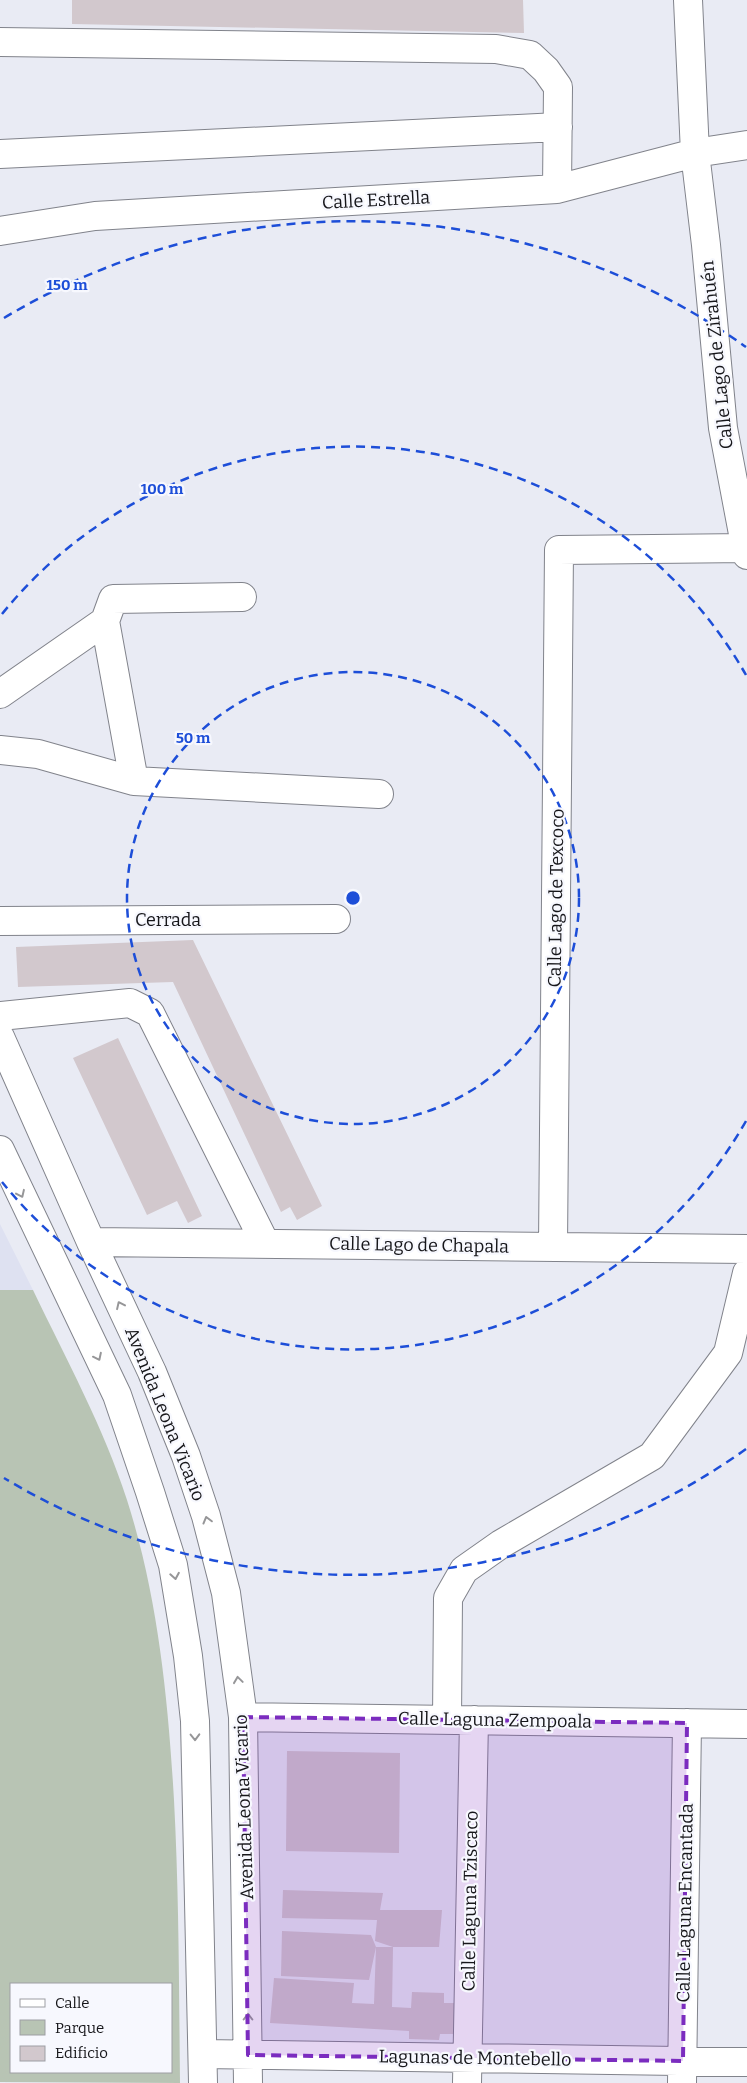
<svg xmlns="http://www.w3.org/2000/svg" width="747" height="2083" font-family="Bitter,serif">
<rect width="100%" height="100%" fill="#e9ebf4"/>
<path fill="#dee1f1" d="M0,1224l33,66h-33z"/>
<path fill="#b8c4b4" fill-rule="evenodd" d="M0,1290h33c33,69 71,138 94,210 31,97 41,198 47,300 5,94 5,188 6,283l-180,-1zM171,1984v88h-160v-88z"/>
<path fill="#d2c8cd" d="M72,0h451l1,33 -452,-9z
M193,940l129,266 -25,14 -7,-13 -9,5 -108,-230 -155,5 -2,-40z
M118,1038l84,178 -14,7 -11,-22 -30,14 -74,-157z
M287,1751l113,2 -1,100 -113,-2z
M283,1890l100,3 -3,17h62l-3,37h-46l-1,60 19,1 1,-16 32,1v10h12l-1,31h-15l-1,6 -30,-1v-8l-139,-8 4,-45 80,5 -2,20 22,1 2,-57h17l-18,-6 2,-21 -95,-2z
M282,1931l89,4 5,12 -7,33 -88,-4z"/>
<g fill="none" stroke-linecap="round" stroke-linejoin="round">
<g stroke="#81838b" stroke-width="30">
<path id="minor" d="M688,0l7,153 11,92 17,183 24,127
M0,42l496,7 34,6 16,15 12,17 -1,102
M0,154l558,-27
M0,231l95,-15 462,-27 138,-36 52,-8
M105,621l29,160
M0,694l105,-73 8,-22 129,-2
M0,750l38,4 96,27 245,13
M0,921l336,-2
M0,1016l130,-13 20,10 115,230
M0,1037l91,205 61,130 34,84 20,60 20,77 17,124 5,366
M0,1150l117,245 33,97 23,73 15,91 7,65 8,362
M91,1242l656,7
M553,1246l6,-696 188,-2
M243,1717l504,7
M447,1720l1,-122 16,-28 37,-26 151,-88 76,-103 19,-80
M203,2054l544,8
M467,2083l7,-363
M682,2083l5,-360"/>
</g>
<use href="#minor" stroke="#fff" stroke-width="28"/>
</g>
<defs><path id="oneway-chevron" d="M-2-3.5L2.5 0L-2 3.5" fill="none" stroke-width="1.6" stroke-linecap="round" stroke-linejoin="round" transform="scale(1.25)"/></defs>
<g stroke="#969698">
<use href="#oneway-chevron" transform="translate(21 1194) rotate(65)"/>
<use href="#oneway-chevron" transform="translate(120 1305) rotate(-115)"/>
<use href="#oneway-chevron" transform="translate(98 1357) rotate(64)"/>
<use href="#oneway-chevron" transform="translate(207 1520) rotate(-105)"/>
<use href="#oneway-chevron" transform="translate(175 1576) rotate(80)"/>
<use href="#oneway-chevron" transform="translate(238 1680) rotate(-98)"/>
<use href="#oneway-chevron" transform="translate(195 1737) rotate(89)"/>
<use href="#oneway-chevron" transform="translate(248 2017) rotate(-90)"/>
</g>
<path fill="#7b2cbf" fill-opacity="0.2" stroke="#7b2cbf" stroke-width="4" stroke-dasharray="10 6" stroke-linejoin="round" d="M243,1717l444,6 -4,338 -435,-6z"/>
<g fill="none" stroke="#1d4ed8" stroke-width="2.5" stroke-dasharray="9 6">
<circle cx="353" cy="898" r="226"/>
<path d="M746 1121A452 452 0 0 1 2 1182M2 614A452 452 0 0 1 746 675"/>
<path d="M746 1449A677 677 0 0 1 4 1478M4 318A677 677 0 0 1 746 347"/>
</g>
<g text-anchor="middle" stroke-width="4.5" stroke-linejoin="round" paint-order="stroke">
<g font-size="18" fill="#16161a" stroke="#f7f8fe">
<text transform="translate(376 200) rotate(-3)" y="6">Calle Estrella</text>
<text transform="translate(717 355) rotate(-96)" y="6">Calle Lago de Zirahuén</text>
<text transform="translate(556 898) rotate(-89)" y="6">Calle Lago de Texcoco</text>
<text x="168" y="926">Cerrada</text>
<text transform="translate(419 1245) rotate(1)" y="6">Calle Lago de Chapala</text>
<text transform="translate(165 1414) rotate(68)" y="6">Avenida Leona Vicario</text>
<text transform="translate(495 1720) rotate(1)" y="6">Calle Laguna Zempoala</text>
<text transform="translate(244 1807) rotate(-92)" y="6">Avenida Leona Vicario</text>
<text transform="translate(470 1901) rotate(-89)" y="6">Calle Laguna Tziscaco</text>
<text transform="translate(685 1903) rotate(-89)" y="6">Calle Laguna Encantada</text>
<text transform="translate(475 2058) rotate(1)" y="6">Lagunas de Montebello</text>
</g>
</g>
<circle cx="353" cy="898" r="8" fill="#1d4ed8" stroke="#f7f8fe" stroke-width="2.5"/>
<g font-size="15" text-anchor="middle" font-weight="bold" fill="#1d4ed8" stroke="#f7f8fe" stroke-width="4.5" stroke-linejoin="round" paint-order="stroke">
<text x="67" y="290">150 m</text>
<text x="162" y="494">100 m</text>
<text x="193" y="743">50 m</text>
</g>
<rect x="10" y="1983" width="162" height="90" fill="#f7f8fe" stroke="#9d9ea3"/>
<rect x="20" y="1999" width="25" height="8" fill="#ffffff" stroke="#9d9ea3"/>
<text x="55" y="2008" font-size="15" fill="#16161a">Calle</text>
<rect x="20" y="2020" width="25" height="15" fill="#b8c4b4" stroke="#9d9ea3"/>
<text x="55" y="2033" font-size="15" fill="#16161a">Parque</text>
<rect x="20" y="2046" width="25" height="15" fill="#d2c8cd" stroke="#9d9ea3"/>
<text x="55" y="2058" font-size="15" fill="#16161a">Edificio</text>
</svg>
